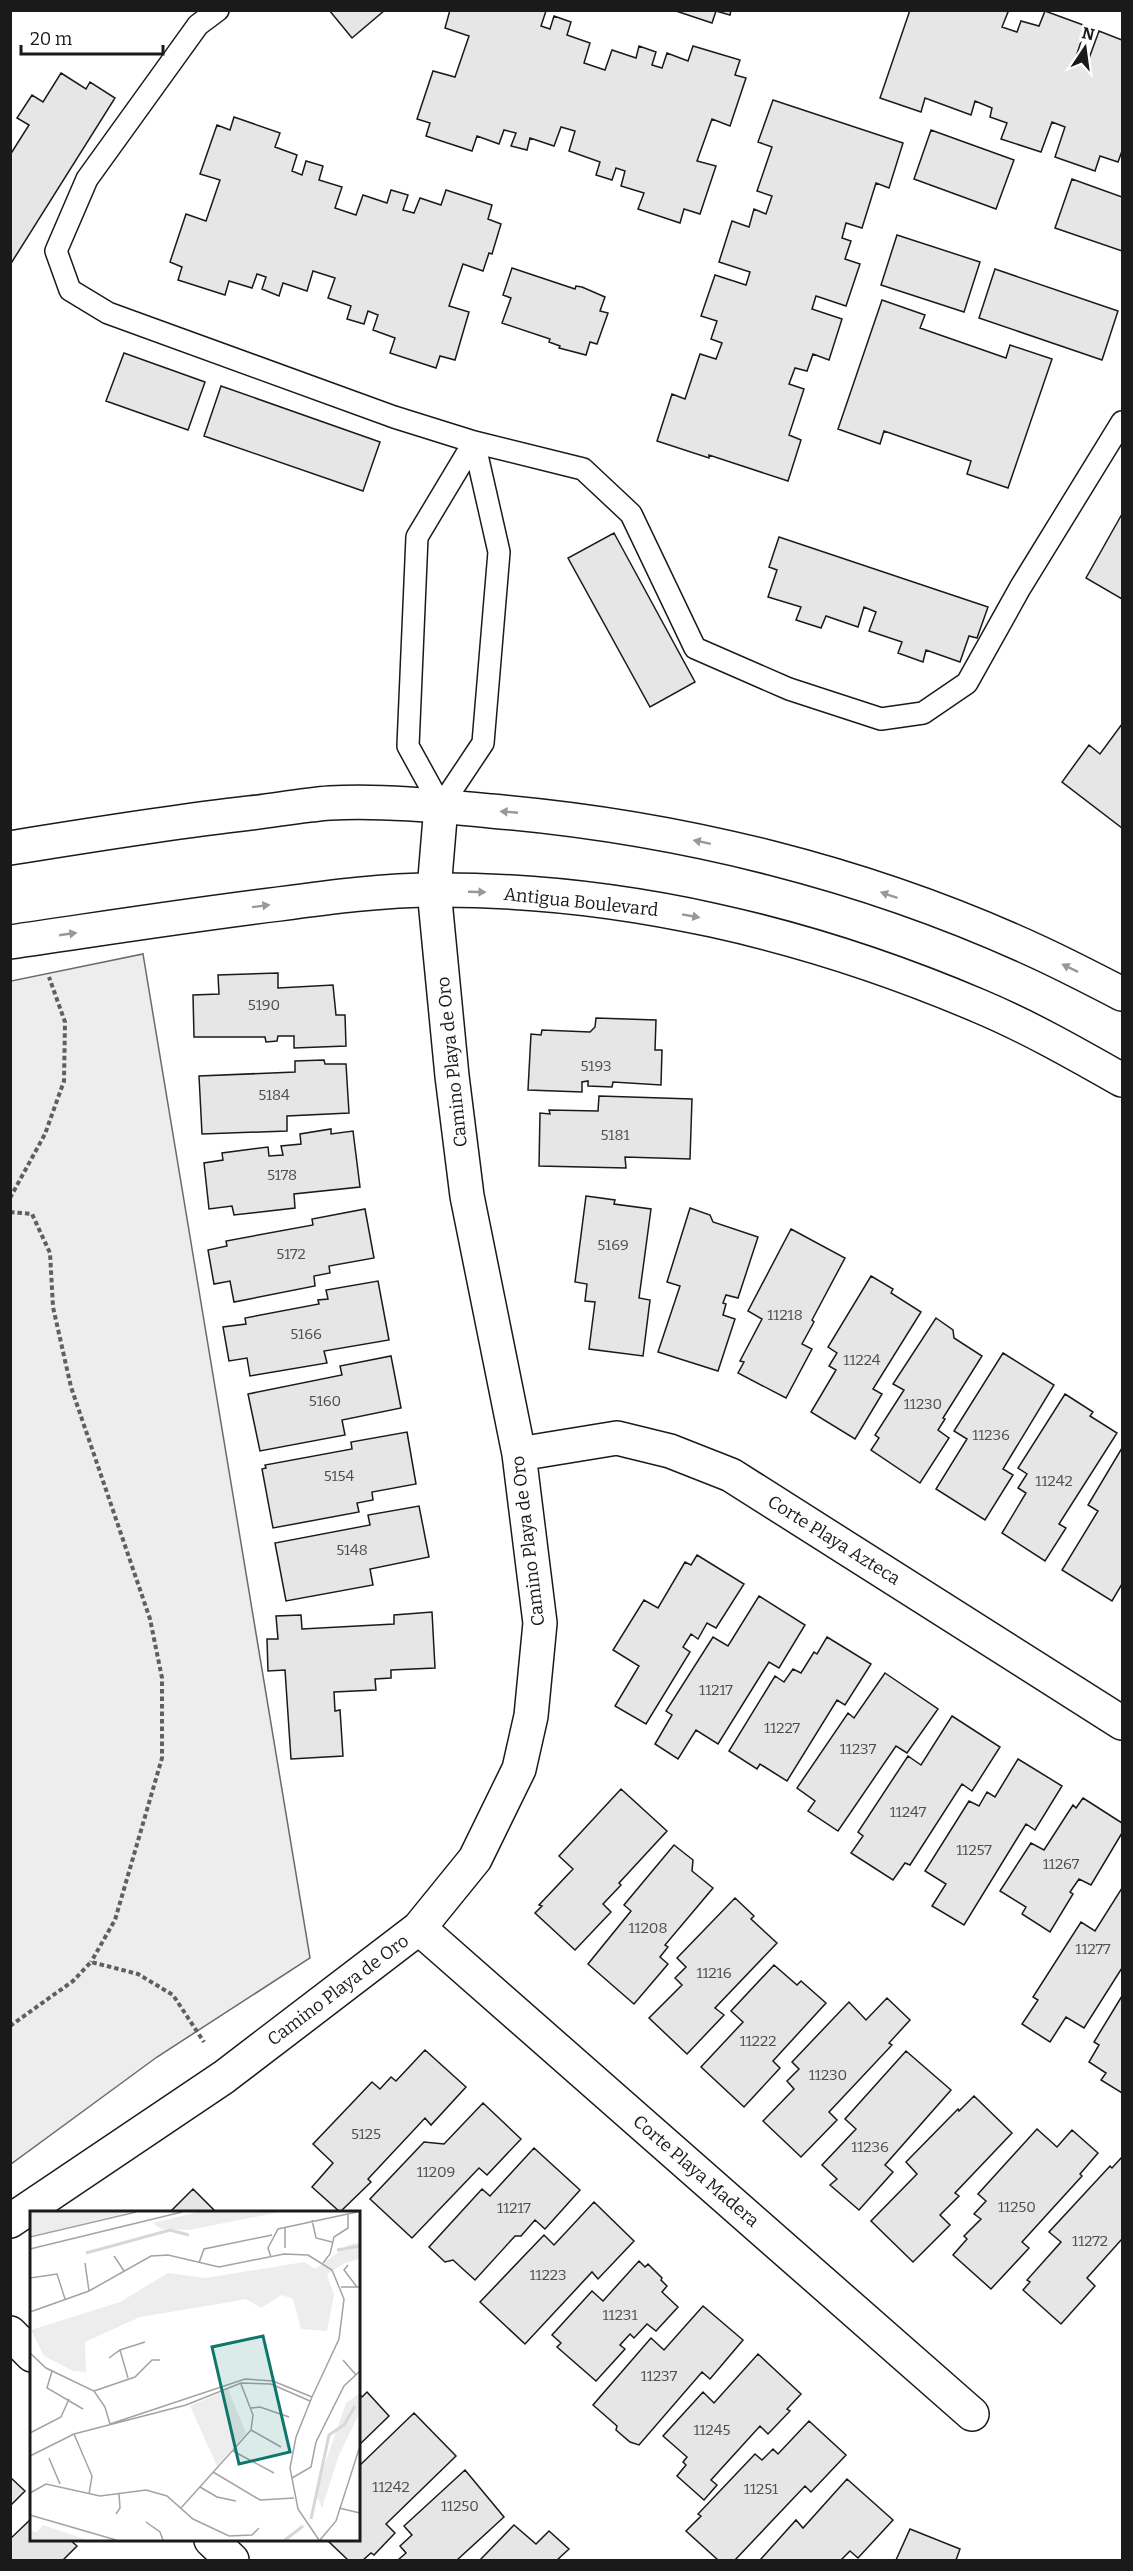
<svg xmlns="http://www.w3.org/2000/svg" width="1133" height="2571" font-family="Bitter,serif">
<rect width="100%" height="100%" fill="#fff"/>
<path fill="#ededed" stroke="#6a6a6a" stroke-width="1.5" d="M143,954l167,1004 -153,99 -146,107v-1183z"/>
<path fill="#e6e6e6" stroke="#1a1a1a" stroke-width="1.5" d="M329,10h56l-33,28z
M450,10l96,1 -5,15 9,3 4,-13 17,6 -4,13 23,8 -6,20 21,7 7,-20 24,8 3,-12 17,6 -4,13 10,3 5,-15 21,8 5,-15 47,14 -5,15 11,3 -16,48 -18,-7 -15,42 19,5 -16,48 -16,-5 -4,14 -42,-14 6,-16 -23,-7 4,-15 -9,-3 -4,12 -16,-5 4,-13 -31,-11 6,-20 -14,-4 -7,19 -24,-8 -3,12 -16,-4 5,-13 -12,-3 -5,14 -22,-8 -5,15 -46,-15 4,-13 -13,-4 16,-48 22,6 14,-41 -24,-8z
M673,10h58l-1,5 -14,-4 -4,12z
M910,10h94l4,2 -6,15 15,5 4,-11 18,5 6,-15 41,15 -10,31 12,4 11,-30 23,9v111l-4,11 -18,-6 -5,15 -40,-14 10,-30 -13,-5 -11,30 -40,-13 6,-16 -17,-6 2,-9 -17,-7 -4,14 -46,-17 -4,14 -41,-14z
M61,73l25,16 4,-7 25,16 -105,167v-110l19,-30 -12,-7 15,-23 11,7z
M773,100l130,43 -14,45 -13,-5 -14,45 -16,-5 -4,15 9,3 -6,18 15,5 -14,42 -30,-10 -4,13 30,10 -13,41 -16,-6 -6,17 -12,-3 -6,16 15,5 -15,46 12,5 -13,41 -79,-26v3l-52,-17 15,-47 13,5 15,-45 16,5 6,-16 -11,-4 6,-18 -16,-5 14,-41 31,10 4,-13 -31,-10 13,-41 17,6 5,-18 12,5 6,-18 -15,-5 15,-44 -14,-5z
M234,117l46,16 -5,14 22,8 -5,16 10,4 4,-14 17,5 -4,14 23,7 -7,21 21,7 7,-20 24,8 4,-13 17,5 -5,15 11,3 6,-15 21,7 5,-15 46,15 -4,14 13,5 -9,30 -3,-1 -6,18 -20,-7 -14,42 20,6 -14,48 -15,-4 -4,12 -46,-15 5,-15 -22,-8 5,-15 -10,-4 -4,13 -17,-5 4,-13 -23,-8 7,-20 -22,-7 -6,20 -24,-8 -4,13 -17,-7 4,-12 -9,-3 -5,14 -23,-7 -4,14 -47,-15 4,-13 -12,-5 16,-48 20,7 14,-41 -20,-6 17,-49 13,5z
M931,130l83,30 -18,49 -82,-30z
M1072,179l50,18v54l-67,-23z
M897,235l83,27 -16,50 -83,-27z
M512,268l63,21 1,-3 6,1 23,10 -5,14 8,2 -11,31 -7,-2 -4,13 -27,-7 1,-2 -11,-4 1,-3 -48,-16 9,-25 -8,-3z
M995,269l123,42 -16,49 -123,-42z
M882,300l43,15 -5,13 86,30 4,-13 42,14 -44,129 -41,-14 4,-13 -87,-30 -4,13 -42,-15z
M124,353l81,29 -17,48 -82,-29z
M221,386l159,56 -17,49 -159,-55z
M1122,514v85l-36,-21z
M614,533l81,149 -45,25 -82,-149z
M779,537l209,70 -11,31 -8,-2 -9,26 -34,-12 -3,12 -25,-9 4,-11 -33,-11 7,-19 -12,-5 -6,20 -32,-11 -5,12 -25,-8 5,-13 -33,-10 9,-27 -8,-3z
M1122,724v104l-60,-46 27,-37 11,9z
M278,973v15l55,-3 3,30h9l1,31 -52,2v-12h-16l-1,5 -11,1 -1,-5h-71l-1,-42 26,-1 -1,-19z
M596,1018l60,2 -1,30h7l-1,35 -48,-3 -1,5 -24,-1v-5l-6,1v10l-54,-2 3,-56 10,1 1,-5 48,2 5,-5z
M324,1060l1,4h21l3,49 -62,3v15l-85,3 -3,-58 96,-4v-11z
M599,1096l93,3 -2,60 -65,-2 1,11 -87,-2 1,-53 10,1 -1,-4 49,1z
M331,1129v5l22,-3 7,56 -66,7 1,14 -61,7 -2,-9 -23,3 -5,-46 19,-3 -1,-7 46,-6 1,9 14,-1 -2,-9 20,-2 -1,-10z
M586,1196l29,4 -1,4 37,5 -12,89 11,2 -7,56 -54,-7 6,-47 -10,-1 2,-17 -12,-2z
M690,1208l20,7 3,7 45,15 -20,61 -12,-3 -3,8 3,1 -3,11 12,4 -17,52 -60,-19 22,-66 -13,-4z
M365,1209l9,49 -45,8 1,7 -16,3 1,10 -81,16 -4,-21 -16,3 -6,-34 19,-4 -1,-5 87,-16 -1,-6z
M791,1229l54,29 -33,62 2,2 -12,22 10,5 -26,49 -48,-25 6,-11 -4,-1 22,-42 -14,-8z
M871,1276l22,13 -2,4 30,19 -48,77 9,5 -27,45 -44,-27 25,-42 -7,-4 8,-13 -9,-6z
M378,1281l11,59 -65,11 3,12 -77,13 -3,-18 -18,3 -6,-34 23,-3 -1,-6 74,-14 -1,-4 10,-1 -2,-9z
M936,1318l17,12 1,8 28,18 -39,62 2,1 -7,11 11,8 -29,45 -49,-33 8,-12 -4,-3 29,-45 -11,-6z
M1003,1353l51,32 -51,84 10,6 -28,45 -49,-31 31,-50 -13,-8z
M391,1356l10,52 -59,12 3,15 -85,16 -12,-57 94,-19 -2,-9z
M1065,1394l28,18 -3,4 27,17 -58,91 7,4 -21,33 -43,-28 24,-40 -8,-5 9,-14 -9,-6z
M407,1432l9,52 -44,8 1,8 -16,3 2,9 -86,16 -11,-59 4,-1 -1,-3 87,-16 -1,-7z
M1122,1448v136l-10,17 -50,-31 36,-59 -10,-6z
M419,1506l10,51 -59,12 3,16 -87,16 -11,-58 95,-18 -2,-10z
M697,1555l47,29 -28,44 -9,-5 -9,16 -7,-5 -8,13 7,5 -44,72 -31,-18 24,-40 -26,-16 31,-50 14,8 27,-46 6,3z
M759,1596l46,29 -26,43 -10,-6 -51,82 -22,-14 -18,29 -23,-15 17,-29 -6,-4 47,-74 15,9z
M432,1612l3,56 -44,2v8l-16,1 1,11 -42,2 1,19 5,-1 3,46 -52,3 -6,-89 -17,1 -1,-32h11l-2,-23 25,-1 1,14 92,-5v-9z
M827,1637l44,27 -26,41 -8,-5 -50,81 -27,-17 -3,5 -28,-18 46,-75 9,6 9,-13 8,4 13,-21 3,2z
M885,1673l53,36 -31,44 -11,-7 -58,85 -30,-20 7,-10 -18,-13 51,-75 6,5z
M952,1716l48,31 -28,44 -10,-7 -52,81 -5,-2 -12,17 -42,-27 12,-17 -5,-4 50,-76 13,9z
M1018,1759l44,27 -27,44 -9,-6 -62,101 -32,-19 14,-22 -21,-13 44,-70 10,5 8,-14 8,5z
M621,1789l46,42 -48,52 2,2 -18,19 8,8 -36,38 -40,-37 7,-7 -3,-1 34,-36 -14,-13z
M1083,1798l39,25v10l-31,52 -12,-6 -9,13 3,2 -23,38 -28,-18 4,-7 -26,-16 31,-48 13,7 29,-45 3,3z
M674,1845l19,15 -1,11 21,17 -48,57 3,2 -8,10 8,7 -34,40 -46,-40 43,-53 -7,-6z
M1122,1888v80l-38,60 -18,-11 -16,25 -28,-18 16,-24 -5,-3 48,-75 14,9z
M735,1898l19,18 -3,3 26,24 -62,65 9,7 -37,39 -38,-36 33,-33 -7,-7 11,-11 -9,-9z
M774,1965l23,20 4,-4 25,22 -53,58 7,7 -36,39 -43,-40 42,-45 -12,-11z
M1122,1996v97l-21,-13 5,-7 -17,-11 10,-17 -5,-3z
M887,1998l23,22 -21,23 3,2 -63,67 8,8 -36,37 -38,-36 31,-32 -7,-8 12,-12 -7,-7 57,-60 17,18z
M425,2050l41,37 -35,38 -6,-7 -57,61 3,3 -31,30 -28,-25 21,-24 -20,-19 59,-62 8,7 11,-12 5,4z
M906,2051l45,39 -66,75 8,7 -34,38 -29,-25 7,-6 -15,-14 34,-36 -11,-10z
M974,2096l38,37 -57,60 4,3 -19,19 10,10 -37,37 -42,-41 46,-47 -11,-12 52,-53 1,2z
M483,2103l38,36 -34,36 -8,-7 -67,70 -42,-39 54,-57 20,2z
M1037,2129l20,18 15,-17 26,23 -18,21 2,2 -60,66 7,6 -38,41 -38,-34 14,-16 -3,-3 17,-17 -7,-5 12,-13 -8,-7z
M534,2148l46,42 -35,39 -10,-9 -14,16h-6l-40,44 -22,-20 -8,2 -16,-15 53,-58 8,7z
M1122,2157v82l-35,39 8,8 -34,38 -38,-34 7,-8 -3,-2 34,-38 -12,-10 61,-66 2,2z
M193,2189l23,23h-46z
M594,2202l40,39 -36,38 -6,-7 -67,72 -45,-42 64,-67 10,10z
M639,2261l6,6 3,-3 14,14 -1,2 6,6 -5,6 16,15 -22,24 -9,-7 -13,14 -4,-4 -10,11 5,4 -29,32 -39,-34 4,-4 -9,-8 40,-44 11,10z
M703,2306l40,34 -33,39 -8,-7 -63,73 -9,-3 -14,-12 1,-4 -24,-21 58,-67 13,12z
M758,2354l43,40 -14,15 3,2 -22,23 -8,-8 -49,54 6,5 -13,15 -27,-24 9,-11 -3,-3 4,-5 -24,-21 40,-44 11,11z
M367,2392l22,24 -31,30v-53l4,4z
M414,2413l42,43 -70,68 9,9 -21,22 -3,-2 -8,7h-15l-21,-20h31v-73z
M809,2421l37,34 -35,37 -6,-6 -70,74h-17l-32,-29 15,-15 -3,-2 57,-60 7,6 11,-11 5,5z
M465,2470l39,47 -47,43h-59l8,-7 -6,-7 12,-11 -8,-9z
M10,2477l15,14 -15,15z
M847,2479l46,41 -35,38 -8,-7 -9,9h-81l36,-40 7,8z
M32,2518v22h38l7,6 -14,14h-53v-21z
M514,2525l22,19 13,-13 20,18 -12,11h-77z
M910,2529l50,20 -4,11h-60z"/>
<g fill="none" stroke-linecap="round" stroke-linejoin="round">
<g stroke="#1a1a1a" stroke-width="24">
<path id="service" d="M218,10l-20,15 -111,154 -31,72 14,39 38,23 286,104 80,25 109,27 48,45 64,134 94,41 92,30 42,-6 44,-30 53,-95 102,-166
M474,442l25,110 -16,191 -42,63 -33,-60 9,-209z"/>
</g>
<g stroke="#1a1a1a" stroke-width="36">
<path id="minor" d="M519,1454l98,-16 53,13 61,24 391,248
M419,1928l553,486
M10,2221l214,-144 195,-149 56,-69 44,-90 12,-53 9,-93 -21,-169 -52,-258 -15,-120 -18,-186 7,-84
M10,2333l22,22
M211,2540l21,20"/>
</g>
<g stroke="#1a1a1a" stroke-width="36">
<path id="secondary" d="M10,848c80,-13 160,-26 240,-35 26,-3 53,-8 80,-10 51,-3 110,3 161,8 188,16 377,62 549,142 28,13 55,27 82,41
M10,942c90,-13 179,-27 269,-38 52,-7 104,-14 156,-14 187,-1 373,43 544,116 50,21 97,48 143,74"/>
</g>
<path stroke="#5f5f5f" stroke-width="4" stroke-dasharray="4.5 3" stroke-linecap="butt" d="M10,1198l35,-64 19,-53 1,-59 -16,-45
M10,1212l22,2 18,39 3,54 18,80 79,232 12,59v80l-47,162 -24,42
M10,2026l63,-45 18,-19 47,12 35,21 31,47"/>
<use href="#service" stroke="#fff" stroke-width="21"/>
<use href="#minor" stroke="#fff" stroke-width="33"/>
<use href="#secondary" stroke="#fff" stroke-width="33"/>
</g>
<defs><path id="oneway-solid" d="M-6-.8H1V-3.2L6.5 0L1 3.2V.8H-6Z" transform="scale(1.5)"/></defs>
<g fill="#989898">
<use href="#oneway-solid" transform="translate(509 812) rotate(-175)"/>
<use href="#oneway-solid" transform="translate(702 842) rotate(-168)"/>
<use href="#oneway-solid" transform="translate(477 892) rotate(2)"/>
<use href="#oneway-solid" transform="translate(889 895) rotate(-161)"/>
<use href="#oneway-solid" transform="translate(261 906) rotate(-7)"/>
<use href="#oneway-solid" transform="translate(691 916) rotate(10)"/>
<use href="#oneway-solid" transform="translate(68 934) rotate(-8)"/>
<use href="#oneway-solid" transform="translate(1070 968) rotate(-154)"/>
</g>
<g text-anchor="middle" stroke-width="4.5" stroke-linejoin="round" paint-order="stroke">
<g font-size="15" fill="#4d4d4d">
<text x="264" y="1010">5190</text>
<text x="596" y="1071">5193</text>
<text x="274" y="1100">5184</text>
<text x="615" y="1140">5181</text>
<text x="282" y="1180">5178</text>
<text x="613" y="1250">5169</text>
<text x="291" y="1259">5172</text>
<text x="785" y="1320">11218</text>
<text x="306" y="1339">5166</text>
<text x="862" y="1365">11224</text>
<text x="325" y="1406">5160</text>
<text x="923" y="1409">11230</text>
<text x="991" y="1440">11236</text>
<text x="339" y="1481">5154</text>
<text x="1054" y="1486">11242</text>
<text x="352" y="1555">5148</text>
<text x="716" y="1695">11217</text>
<text x="782" y="1733">11227</text>
<text x="858" y="1754">11237</text>
<text x="908" y="1817">11247</text>
<text x="974" y="1855">11257</text>
<text x="1061" y="1869">11267</text>
<text x="648" y="1933">11208</text>
<text x="1093" y="1954">11277</text>
<text x="714" y="1978">11216</text>
<text x="758" y="2046">11222</text>
<text x="828" y="2080">11230</text>
<text x="366" y="2139">5125</text>
<text x="870" y="2152">11236</text>
<text x="436" y="2177">11209</text>
<text x="1017" y="2212">11250</text>
<text x="514" y="2213">11217</text>
<text x="1090" y="2246">11272</text>
<text x="548" y="2280">11223</text>
<text x="620" y="2320">11231</text>
<text x="659" y="2381">11237</text>
<text x="712" y="2435">11245</text>
<text x="391" y="2492">11242</text>
<text x="761" y="2494">11251</text>
<text x="460" y="2511">11250</text>
</g>
<g font-size="18" fill="#1a1a1a" stroke="#fff">
<text transform="translate(581 902) rotate(6)" y="6">Antigua Boulevard</text>
<text transform="translate(452 1062) rotate(-96)" y="6">Camino Playa de Oro</text>
<text transform="translate(834 1540) rotate(32)" y="6">Corte Playa Azteca</text>
<text transform="translate(528 1541) rotate(-97)" y="6">Camino Playa de Oro</text>
<text transform="translate(338 1990) rotate(-37)" y="6">Camino Playa de Oro</text>
<text transform="translate(696 2171) rotate(41)" y="6">Corte Playa Madera</text>
</g>
</g>
<g transform="translate(30 2211)">
<rect width="330" height="330" fill="#fff"/>
<path d="M0,1h100l-100,24zM168,1h82l-91,18 -28,-1 -8,-6zM330,31v17l-15,4 -18,11 7,21 -7,36 -26,-2 -8,-30 -11,-4 -21,13 -15,-9 -10,2 -96,16 -55,25 1,30 -13,-1 -29,-15 -13,-26 89,-28 48,-29 38,5 98,-16 11,7 33,-24zM198,178l18,44 -29,33 -27,-60zM330,182v19l-21,43 -17,53 -7,-16 31,-89zM13,314l12,4 32,11h-57v-9l7,1z" fill="#ededed"/>
<path fill="none" stroke="#d7d7d7" stroke-width="3" d="M307,39l23,-4M56,42l84,-23 19,5M281,308l18,-84 15,-10 11,-19M255,329l18,-14"/>
<path fill="none" stroke="#a3a3a3" stroke-width="1.5" d="M282,9l4,18 16,4M0,26l106,-25M255,37v-21M0,38l152,-37M84,45l10,15M241,46l-3,-9 10,-19 79,-17M55,52l4,28M169,52l5,-14 68,-14M293,52l7,-9 4,-17 14,-9v-14M318,54l-4,5 13,17M0,67l27,-4 8,25M311,76h19M0,101l59,-21 62,-35 17,-1 51,12 65,-13 24,1 24,15 12,29 -5,40 -27,58M90,139l8,28M0,142l16,15 48,23 11,16 5,17M79,147l11,-8 25,-8M313,149l13,15M22,160l-5,17 36,21M64,180l41,-14 17,-17h8M221,197l9,-1 29,10M80,213l135,-45 28,2 39,16 -16,40 -6,31 8,41 21,31M221,219l30,17M0,222l31,-16 8,-18M44,223l18,42 -3,18M203,240l41,22M0,245l44,-22 112,-29 55,-22 30,1 39,17M19,247l11,26M183,261l47,28 34,-2M262,267l19,-11 5,-25 28,-56 16,-15M170,276l17,10 19,4M0,282l16,-9 54,12 46,-6 21,6 26,23 36,17 23,-1 7,-7M151,297l70,-78 2,-15 -12,-31M309,297l21,5M86,303l4,-6 -1,-14M0,304l86,25M116,311l14,10 3,8M290,329l16,-19 24,-75"/>
<path fill="#0f766e" fill-opacity="0.15" stroke="#0f766e" stroke-width="3" d="M233,125l27,116 -51,12 -27,-117z"/>
<rect width="330" height="330" fill="none" stroke="#1a1a1a" stroke-width="3"/>
</g>
<rect width="1133" height="2571" fill="none" stroke="#1a1a1a" stroke-width="24"/>
<g transform="translate(1085 48) rotate(13)" stroke="#ffffff" stroke-width="4.5" paint-order="stroke">
<path d="M0-4.5L10 22L0 15L-10 22Z" fill="#1a1a1a"/>
<text y="-9" font-size="16" font-weight="bold" text-anchor="middle" fill="#1a1a1a">N</text>
</g>
<path d="M21 45v9h142v-9" fill="none" stroke="#1a1a1a" stroke-width="3"/>
<text x="30" y="45" font-size="18" fill="#1a1a1a" stroke="#ffffff" stroke-width="4.5" paint-order="stroke">20 m</text>
</svg>
